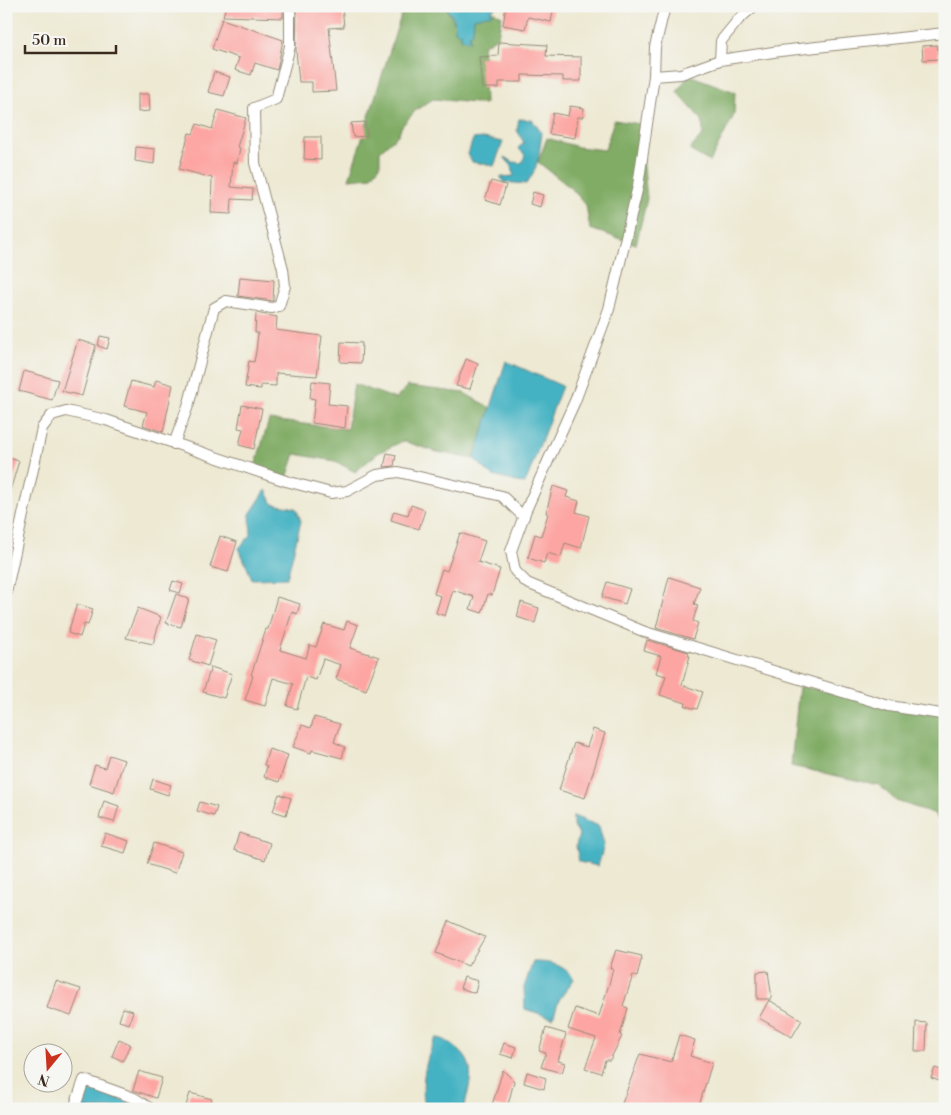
<svg xmlns="http://www.w3.org/2000/svg" width="951" height="1115" font-family="'Libre Bodoni',serif">
<rect width="100%" height="100%" fill="#f6f6f2"/>
<filter id="ink" filterUnits="userSpaceOnUse"><feTurbulence type="fractalNoise" baseFrequency=".02" numOctaves="2"/><feDisplacementMap in="SourceGraphic" scale="10" xChannelSelector="R" yChannelSelector="G"/><feConvolveMatrix kernelMatrix="1 2 1 2 8 2 1 2 1" color-interpolation-filters="sRGB"/></filter>
<filter id="wash" filterUnits="userSpaceOnUse"><feTurbulence type="fractalNoise" baseFrequency=".0096" numOctaves="4" result="noise"/><feDisplacementMap in="SourceGraphic" scale="20" xChannelSelector="R" yChannelSelector="G"/><feGaussianBlur stdDeviation="1.12" result="paint"/><feColorMatrix in="noise" values="0 0 0 0 0 0 0 0 0 0 0 0 0 0 0 0 0 1.4 0 .05"/><feComposite in="paint" operator="in"/></filter>
<g filter="url(#wash)">
<rect width="100%" height="100%" fill="#ede9d3"/>
<path fill="#80ac65" stroke="#5e6b42" d="M404,6h41l16,28 9,7 -1,-5 5,-18 17,-8 11,6 -4,20 -15,10 2,58 -52,-5 -17,11 -14,16 -4,9 -18,16v15l-9,11 -22,2z
M689,75l46,17 -1,23 -24,47 -21,-12 14,-15 -1,-15 -25,-28z
M614,120l26,4 7,75 -11,45 -46,-15 -4,-24 -14,-16 -34,-27 9,-24 31,9 27,3z
M354,384l42,15 11,-13 57,7 27,15 -17,51 -37,-7 -34,-11 -25,12 -23,19 -20,-11 -40,-7 -9,27 -32,-11 15,-50 78,9z
M799,686l142,28 4,5v108l-12,-14 -37,-12 -17,-16 -88,-19z"/>
<path fill="#45b2c3" stroke="#406e70" d="M445,6h51v1l-5,3 1,4 -18,4 -1,13 -4,5 1,5 -9,-3v-4l-6,-3 -1,-12z
M519,119l13,1 10,13c-3,20 -3,35 -16,51l-23,-2 -2,-5 13,-1 -2,-10 -8,-9 9,5 9,1 3,-8 -7,-7 6,-5 -7,-13z
M483,138l20,4 -9,24 -22,-4 -4,-8 5,-15z
M506,361l56,25 -37,98 -32,-8 -19,-17z
M266,490l7,14 23,4 5,13 -14,57 -35,1 -13,-31 12,-13 -1,-21z
M573,816l26,10 5,19 -6,21 -19,-4 -3,-16 3,-12 -6,-8z
M533,962c18,0 30,2 41,17l-15,21 -6,18 -28,-9 -1,-22z
M436,1038c8,0 14,5 20,10 23,17 13,37 8,61h-38c-7,-21 0,-53 10,-71z
M90,1089l45,15 -2,5h-50z"/>
<g id="blocks">
<path fill="#fda5a2" d="M226,6l57,1v11l-60,-2z
M342,6l2,21 -15,1 7,63 -24,1v-10h-13l-3,-32 1,-43z
M506,6h48l-3,16 -23,-5 -3,12 -22,-4z
M222,19l61,21 -6,30 -22,-7 -4,12 -16,-5 4,-12 -27,-9z
M499,42l48,3 -1,11 35,1v24h-18v-5l-41,-1v7h-23v6h-17l-3,-31 19,-1z
M937,45l2,14 -16,1 -1,-14z
M214,72l16,5 -6,19 -16,-4z
M138,94h11l1,17 -12,1z
M570,106l14,2 -1,9h-5l-3,21 -26,-4 4,-21 15,3z
M218,110l28,8 -9,29 3,1 -3,15 -4,-1 -2,25 22,2 -1,11 -20,-1 -1,15 -20,-1 1,-35 -33,-9 10,-36 4,1 4,-10 15,5z
M365,122l2,14 -14,1 -2,-14z
M305,137h16v23l-17,-1z
M136,147l19,2 -1,15 -19,-3z
M491,181l15,4 -6,20 -15,-5z
M533,192l10,3 -3,12 -10,-3z
M240,277l34,3 -1,21 -35,-5z
M256,313l21,4 -1,13 46,6 -5,40 -41,-3v13l-15,-1v4l-16,-2 4,-26 5,1 2,-10 2,-19h-3z
M100,336l10,2 -3,11 -9,-3z
M78,340l18,5 -14,51 -20,-5z
M341,342l21,1 -1,20 -21,-1z
M466,359l12,5 -8,25 -14,-3z
M24,371l34,9 -6,20 -33,-9z
M156,380l17,5 -10,47 -20,-7 4,-13 -23,-6 7,-25 23,6z
M312,381l18,2 -2,21 19,2 -2,22 -33,-5 3,-24 -5,-1z
M242,405l20,4 -8,40 -15,-4 4,-16 -5,-1z
M387,453l9,2 -2,11 -10,1z
M6,457l13,4 -10,33 -3,-1z
M553,486l15,5 -2,6 13,4 -3,11 13,4 -8,32 -16,-5 -4,14 -14,-4 -3,10 -16,-5 7,-24 6,2 7,-22 -2,-1z
M411,505l14,5 -6,19 -28,-9 3,-9 14,4z
M460,533l25,8 -7,21 22,7 -8,26 -4,-1 -6,19 -12,-4 4,-12 -21,-7 -8,26 -9,-3 5,-17 -7,-2 8,-25 5,2z
M220,536l17,6 -9,30 -18,-5z
M669,577l31,10 -6,17 4,1 -5,16 5,2 -5,16 -37,-11z
M173,581l10,3 -3,9 -10,-3z
M607,582l23,7 -5,15 -23,-7z
M176,594l13,5 -8,28 -15,-4z
M277,597l23,7 -3,10 -5,-2 -12,38 26,8 4,-13 6,2 8,-23 20,6 3,-9 11,4 -8,23 29,9 -13,33 -30,-11 5,-14 -18,-6 -7,21 -10,-3 -9,32 -10,-3 6,-22 -20,-6 -8,28 -20,-6 8,-24 -2,-1 15,-46h2z
M521,602l18,6 -4,15 -18,-6z
M77,604l16,5 -5,16 -4,-1 -4,13 -12,-4z
M138,608l23,9 -8,27 -27,-6z
M197,634l19,6 -8,26 -19,-6z
M647,640l42,12 -1,4h2l-8,29 21,7 -6,17 -12,-3 1,-3 -26,-8 6,-19 -10,-3 5,-17 -17,-5z
M211,667l21,7 -8,24 -21,-6z
M314,717l26,7 -6,18 11,5 -3,11 -30,-8 -1,3 -18,-6 9,-22 9,3z
M593,729l12,4 -20,65 -26,-8 15,-47 13,4z
M269,749l19,6 -9,27 -15,-5 3,-11 -3,-1z
M109,755l15,5 -10,32 -25,-8 6,-19 10,3z
M153,779l18,6 -3,10 -18,-6z
M279,794l12,4 -5,17 -13,-4z
M104,801l15,5 -5,16 -15,-4z
M200,802l17,5 -3,9 -17,-5z
M105,833l24,8 -4,12 -24,-7z
M239,833l31,10 -5,17 -31,-10z
M154,843l28,9 -7,21 -28,-9z
M449,921l36,16 -17,29 -32,-13z
M616,950l26,6 -5,21 -4,-2 -10,31 5,2 -8,27 2,1 -12,24h-5l-4,13 -16,-5 11,-30 -28,-9 7,-21 24,8 10,-32 4,-15 -3,-1z
M768,971l4,28h-15v-27z
M464,977l14,4 -3,12 -15,-5z
M56,981l25,8 -10,27 -24,-8z
M769,1000l33,20 -10,17 -33,-19z
M123,1008l10,3 -4,13 -10,-3z
M916,1022l11,1 -1,28h-11z
M546,1028l20,6 -8,27 7,2 -3,10 -21,-6 5,-14 -7,-2z
M679,1035l16,5 -5,16 22,7 -14,46h-78l20,-55 31,8z
M119,1039l11,5 -7,17 -11,-5z
M504,1043l12,4 -3,11 -13,-4z
M935,1068l10,3v12l-14,-5z
M503,1070l11,11 -7,28 -15,-4z
M139,1071l23,7 -6,20 -23,-8z
M527,1072l19,6 -2,11 -20,-6z
M190,1093l22,6 -3,10h-24z"/>
</g>
</g>
<g filter="url(#ink)">
<use href="#blocks" fill-opacity="0" stroke="#948a78" stroke-width="1"/>
<g fill="none" stroke-linecap="round" stroke-linejoin="round">
<g stroke="#948a78" stroke-width="12">
<path id="street" d="M665,6l-10,41 -1,29 -16,110 -29,123 -34,92 -49,109 -15,41 4,20 12,12 118,49 244,74 52,8
M720,60l1,-19 18,-22 15,-13
M654,76l27,-2 39,-14 60,-9 165,-18
M174,444l15,-41 25,-95 12,-7 46,7 7,-2 6,-20 -2,-17 -28,-106 -1,-55 22,-9 14,-53v-40
M6,593l36,-165 10,-13 14,-4 40,9 180,61 45,12 16,-2 30,-16 21,-3 104,24 22,21
M74,1109l10,-29 50,18 17,11"/>
</g>
<use href="#street" stroke="#fff" stroke-width="10"/>
</g>
</g>
<rect width="951" height="1115" fill="none" stroke="#f6f6f2" stroke-width="25"/>
<g transform="translate(48 1068) rotate(198)"><circle r="24" fill="#f6f6f2" stroke="#aba49d"/>
<path d="M0-4L9 19L0 12L-9 19Z" fill="#c8321e"/>
<text y="-8" font-size="14" font-weight="bold" text-anchor="middle" fill="#3b2a1e">N</text>
</g>
<path d="M25 45v8h91v-8" fill="none" stroke="#3b2a1e" stroke-width="2.5"/>
<text x="32" y="45" font-size="15" fill="#3b2a1e" stroke="#f6f6f2" stroke-width="4" paint-order="stroke">50 m</text>
</svg>
